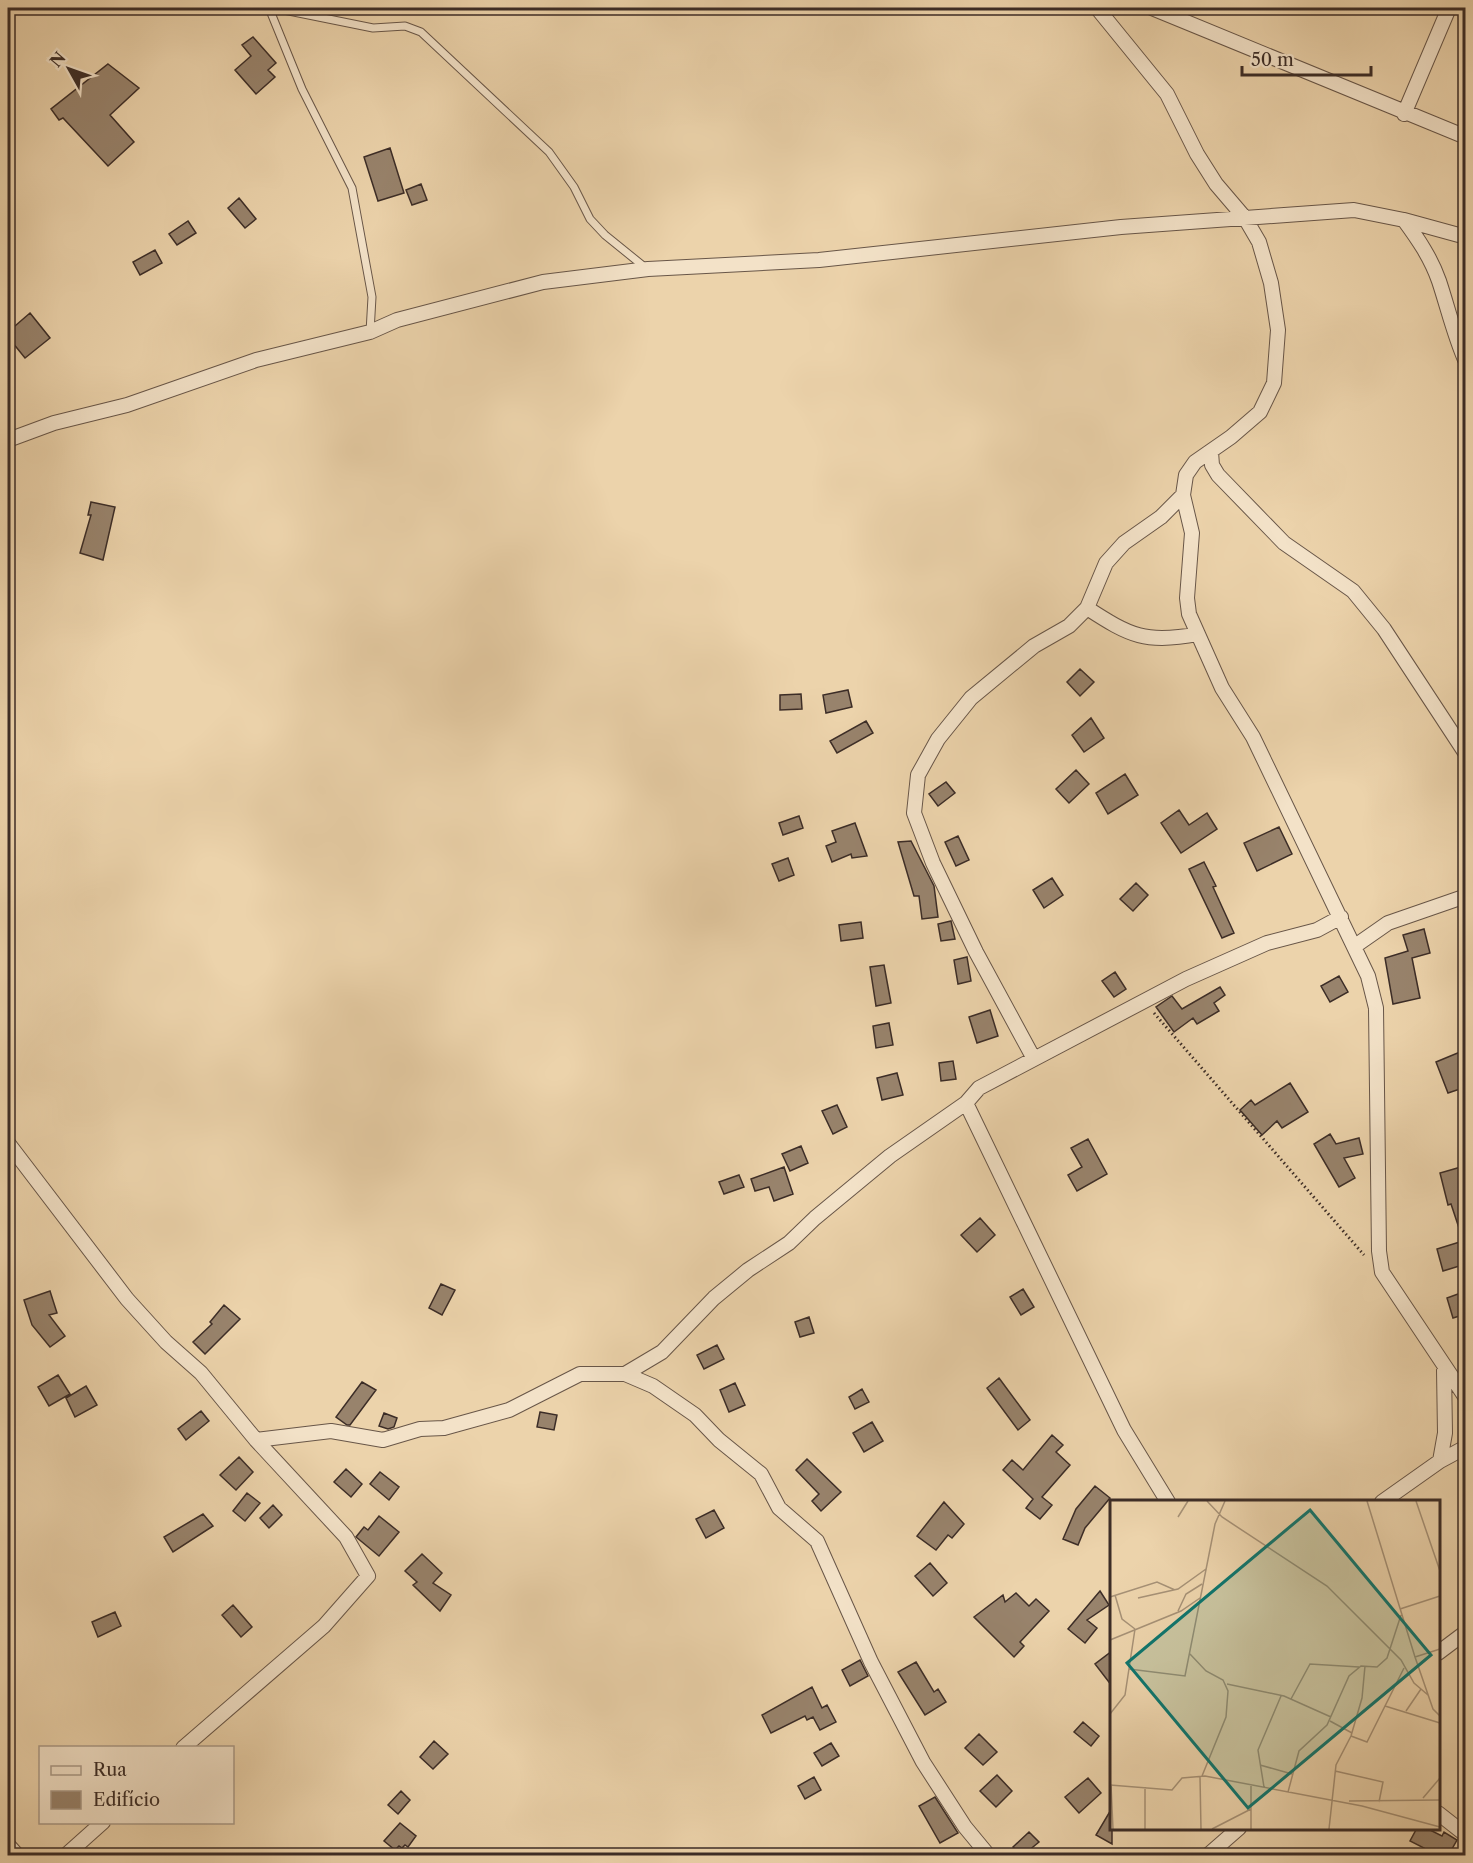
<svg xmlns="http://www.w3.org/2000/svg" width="1473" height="1863" font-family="'Libre Caslon Text',serif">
<rect width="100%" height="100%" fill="#ecd3ab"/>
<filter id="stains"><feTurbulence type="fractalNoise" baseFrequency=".00333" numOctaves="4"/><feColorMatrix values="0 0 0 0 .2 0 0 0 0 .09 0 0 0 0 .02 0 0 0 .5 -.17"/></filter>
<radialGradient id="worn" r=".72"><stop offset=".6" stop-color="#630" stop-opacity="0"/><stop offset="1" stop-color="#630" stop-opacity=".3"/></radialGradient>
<path fill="#98836c" stroke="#3c2d27" stroke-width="1.5" d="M253,37l23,26 -8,7 7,7 -19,17 -21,-24 16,-14 -9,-11z
M108,64l31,24 -29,27 24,27 -26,24 -45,-48 -4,2 -8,-11z
M390,148l14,45 -26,8 -14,-44z
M421,184l6,16 -15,5 -6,-15z
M239,198l17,21 -11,9 -17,-20z
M188,221l8,12 -19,12 -8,-11z
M155,250l7,13 -22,12 -7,-13z
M30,313l20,25 -25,20 -17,-21v-5z
M91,502l24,5 -12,53 -23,-7 11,-38h-3z
M1080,669l14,13 -14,14 -13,-14z
M848,690l4,17 -26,6 -3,-18z
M801,694l1,15 -22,1v-15z
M1091,718l13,20 -20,14 -12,-17z
M866,721l7,12 -36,20 -7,-12z
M1076,770l13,14 -20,19 -13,-14z
M1125,774l13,21 -30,19 -12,-21z
M946,782l9,11 -17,13 -9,-12z
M1179,810l10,15 18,-12 10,16 -36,24 -20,-30z
M799,816l4,12 -20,7 -4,-12z
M855,823l12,33 -15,2 -1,-4 -19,8 -6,-16 10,-4 -4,-11z
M1279,827l13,27 -35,17 -13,-28z
M958,836l11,24 -13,6 -11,-24z
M911,841l23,45 4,31 -16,2 -3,-23h-5l-16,-54z
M788,858l6,17 -15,6 -7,-17z
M1204,862l12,24 -3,1 21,46 -12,5 -33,-69z
M1052,878l11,17 -19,13 -11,-18z
M1136,883l12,12 -15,16 -13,-12z
M951,921l4,18 -14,2 -3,-17z
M861,922l2,16 -22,3 -2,-16z
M1424,929l6,24 -18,5 8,40 -27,6 -8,-46 23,-7 -5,-16z
M967,957l4,24 -13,3 -4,-24z
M884,965l7,38 -15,3 -6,-39z
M1115,972l11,17 -12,8 -12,-16z
M1339,976l9,16 -18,10 -9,-16z
M1220,987l5,8 -11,8 5,8 -22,13 -4,-6 -19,14 -18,-25 16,-11 10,13z
M990,1010l8,26 -21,7 -8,-26z
M889,1023l4,22 -17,3 -3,-22z
M1460,1052l6,16v19l-18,6 -12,-31z
M953,1061l3,18 -15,2 -2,-18z
M897,1073l6,22 -21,5 -5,-22z
M1290,1083l18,29 -26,16 -5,-7 -15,14 -22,-25 11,-10 4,5z
M837,1105l10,22 -14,7 -11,-23z
M1330,1134l6,10 23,-6 4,16 -19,4 11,20 -16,9 -25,-43z
M1088,1139l19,35 -30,17 -9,-16 14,-8 -11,-19z
M801,1146l7,17 -18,8 -8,-17z
M784,1167l9,27 -19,7 -5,-14 -14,4 -4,-12z
M1461,1167l5,17v55l-3,1 -12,-36 -3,1 -8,-32z
M739,1175l5,12 -20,7 -5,-12z
M980,1218l15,17 -18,17 -16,-17z
M1466,1240v24l-23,7 -6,-22z
M441,1284l14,6 -13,25 -13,-7z
M1023,1289l11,18 -13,8 -11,-18z
M50,1291l7,22 -8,2 16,21 -15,11 -18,-22 -8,-25z
M1466,1291v23l-13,4 -6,-20z
M224,1305l16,14 -35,35 -12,-12 19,-18 -2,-2z
M809,1317l5,16 -14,4 -5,-15z
M717,1345l7,14 -20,10 -7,-14z
M58,1375l12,19 -21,12 -11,-19z
M999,1378l31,42 -12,10 -31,-42z
M362,1382l14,8 -26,35h-3l-11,-8z
M735,1383l10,22 -16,7 -9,-22z
M86,1386l11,19 -22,12 -9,-19z
M862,1389l7,13 -14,7 -6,-12z
M201,1411l8,10 -23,19 -8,-11z
M540,1412l17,3 -3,15 -17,-3z
M384,1413l13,5 -3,9 -6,2 -9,-3z
M872,1422l11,19 -19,11 -11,-19z
M1052,1435l11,10 -7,7 14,13 -28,32 10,8 -12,14 -14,-11 7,-9 -30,-29 9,-10 11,10z
M239,1457l14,15 -17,18 -16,-15z
M807,1459l34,33 -20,19 -9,-10 7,-7 -23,-24z
M346,1469l16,15 -11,13 -17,-15z
M380,1472l19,15 -10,13 -19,-16z
M1095,1486l15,12 -25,30 -7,17 -15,-6 13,-30z
M247,1493l13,10 -15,18 -12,-10z
M944,1502l20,22 -12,14 -4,-3 -12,15 -19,-14z
M273,1505l9,10 -13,13 -9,-10z
M714,1510l10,18 -18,10 -10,-19z
M203,1514l10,12 -40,26 -9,-15z
M379,1516l20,16 -20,24 -23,-19 8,-10 4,3z
M422,1554l20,19 -9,10 18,12 -11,16 -27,-26 4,-3 -12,-11z
M930,1563l17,20 -14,13 -18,-20z
M1100,1591l9,14 -22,15 10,8 -12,15 -17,-14z
M1016,1593l13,13 7,-7 13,12 -29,31 4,4 -10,11 -40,-40 29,-22 2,7z
M233,1605l19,22 -11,10 -19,-22z
M115,1612l6,14 -23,11 -6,-15z
M1112,1651v35l-17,-22z
M860,1660l8,16 -18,10 -8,-16z
M916,1662l18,30 4,-3 8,13 -21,13 -27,-43z
M812,1687l10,21 5,-3 9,17 -16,8 -7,-13 -6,3 -2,-4 -34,17 -9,-18z
M1083,1722l16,14 -8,10 -17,-14z
M979,1734l18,18 -14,13 -18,-17z
M434,1741l14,13 -15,15 -13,-12z
M831,1743l8,13 -17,10 -8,-13z
M997,1775l15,16 -16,16 -16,-16z
M814,1777l7,13 -16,9 -7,-13z
M1088,1778l13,15 -22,20 -14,-16z
M401,1791l9,9 -12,14 -10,-9z
M935,1797l23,36 -18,10 -21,-37z
M1112,1808v36l-16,-9z
M400,1823l16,13 -8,11 -3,-2 -3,3 -3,-2 -4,4 -11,-9z
M1417,1828h9l16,8 2,-4 13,8 -9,16h-23l3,-6 -18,-9z
M1029,1832l10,10 -17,14 -9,-9z"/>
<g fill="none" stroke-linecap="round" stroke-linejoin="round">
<g stroke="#685648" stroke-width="9">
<path id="lane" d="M269,8l33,81 50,99 20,109 -2,35
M274,8l99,20 32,-2 16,6 128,120 25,35 16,32 15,16 42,34"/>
</g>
<g stroke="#685648" stroke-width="16">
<path id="street" d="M1097,8l70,86 30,60 19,30 29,34 14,24 12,41 7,47 -4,53 -14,29 -29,25 -36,25 -9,13 -3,20 9,38 -5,65 2,16 33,74 31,49 115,239 8,32 3,243 3,21 84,126
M1152,8l314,129
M1404,114l45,-106
M1404,220c14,19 27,38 35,61 9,27 15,54 27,81
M8,440l46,-17 73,-18 129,-45 114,-28 27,-12 146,-38 105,-13 171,-9 302,-33 233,-17 50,10 62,17
M1211,452l1,13 6,10 66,68 69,48 31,38 82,125
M1087,608c43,28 59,36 111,26
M1355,946l33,-23 78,-27
M1034,1059l-58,-107 -43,-89 -19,-50 4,-38 20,-36 33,-41 63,-52 35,-20 18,-18 19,-45 18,-20 37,-26 22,-22
M966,1103l158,327 44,72
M8,1143l119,156 39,43 35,31 55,67 90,97 22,39 -44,50 -141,122
M625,1374l37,-22 52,-54 34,-28 41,-27 26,-25 75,-62 76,-53 13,-15 207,-109 81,-36 50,-13 24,-13
M256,1440l75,-9 52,9 37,-11 24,-1 65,-18 71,-36h45l28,12 42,29 24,25 42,34 18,34 38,33 54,121 52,100 42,65 24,29
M1440,1461l5,-28 -1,-63
M1382,1502l58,-41 26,-14
M1438,1653l28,-21
M1438,1813l28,22
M8,1845l10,11
M65,1856l38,-34
M1207,1856l32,-28"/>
</g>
<path stroke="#3c2d27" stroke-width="3" stroke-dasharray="1.5 3" stroke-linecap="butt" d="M1154,1013l210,242"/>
<use href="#lane" stroke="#f3e2c8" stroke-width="7"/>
<use href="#street" stroke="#f3e2c8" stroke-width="14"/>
</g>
<g transform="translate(1110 1500)">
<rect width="330" height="330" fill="#ecd3ab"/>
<path fill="none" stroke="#a69176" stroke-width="1.5" d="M97,1l15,16 105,69 74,74 13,23 14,12M257,1l48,156 18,52 7,7M306,1l24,70M68,17l10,-16M5,95l7,24 13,10M0,97l47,-15 18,8M28,98l40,-9 28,-20M290,109l40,-13M68,111l8,-17 16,-10M0,140l71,-29 19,-13M80,154l16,17 17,9 5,11 -2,26 -24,59M305,157l25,-8M19,169l56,7 30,-152 10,-23M117,184l57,12 47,21M181,199l19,-35 49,3M275,206l55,17M296,211l15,-22M0,214l15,-19 10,-66M220,221l22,12M241,236l16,6 37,-74M150,265l32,9M225,271l48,11 -4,20M90,277l1,52M0,285l62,5 10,-12 23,-2 157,30 78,21M1,285l2,44M154,287l-6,-37 23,-54M178,292l11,-41 28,-26 22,-49 12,-10 16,1 10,-9 14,-43M313,298l17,-20M239,301l91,-1M35,329v-42M102,329l39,-20M141,329v-43M219,329l7,-64 15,-29 11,-38 3,-32"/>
<path fill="#0f766e" fill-opacity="0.15" stroke="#0f766e" stroke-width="3" d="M200,10l121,145 -183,153 -121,-145z"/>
<rect width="330" height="330" fill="none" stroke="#3c2d27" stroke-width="3"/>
</g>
<rect width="1473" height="1863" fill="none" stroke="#ecd3ab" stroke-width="30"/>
<rect x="9" y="9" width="1455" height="1845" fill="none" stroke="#3c2d27" stroke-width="3"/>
<rect x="15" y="15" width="1443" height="1833" fill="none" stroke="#3c2d27" stroke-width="1.5"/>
<rect x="39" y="1746" width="195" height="78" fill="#f3e2c8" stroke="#aa9a88" stroke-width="1.5"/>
<rect x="51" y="1766" width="30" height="9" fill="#f3e2c8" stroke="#aa9a88" stroke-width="1.5"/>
<text x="93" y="1776" font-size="18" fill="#3c2d27">Rua</text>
<rect x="51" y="1791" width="30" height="18" fill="#98836c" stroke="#aa9a88" stroke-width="1.5"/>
<text x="93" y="1806" font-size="18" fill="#3c2d27">Edifício</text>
<g transform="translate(69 69) rotate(310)" stroke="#f3e2c8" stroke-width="4.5" paint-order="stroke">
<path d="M0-4.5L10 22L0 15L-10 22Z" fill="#3c2d27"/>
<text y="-9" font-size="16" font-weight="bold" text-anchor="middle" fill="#3c2d27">N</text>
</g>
<path d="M1242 66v9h129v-9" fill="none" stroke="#3c2d27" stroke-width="3"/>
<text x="1251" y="66" font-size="18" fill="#3c2d27" stroke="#f3e2c8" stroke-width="4.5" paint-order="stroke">50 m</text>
<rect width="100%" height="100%" filter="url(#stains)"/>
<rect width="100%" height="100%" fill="url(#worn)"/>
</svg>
